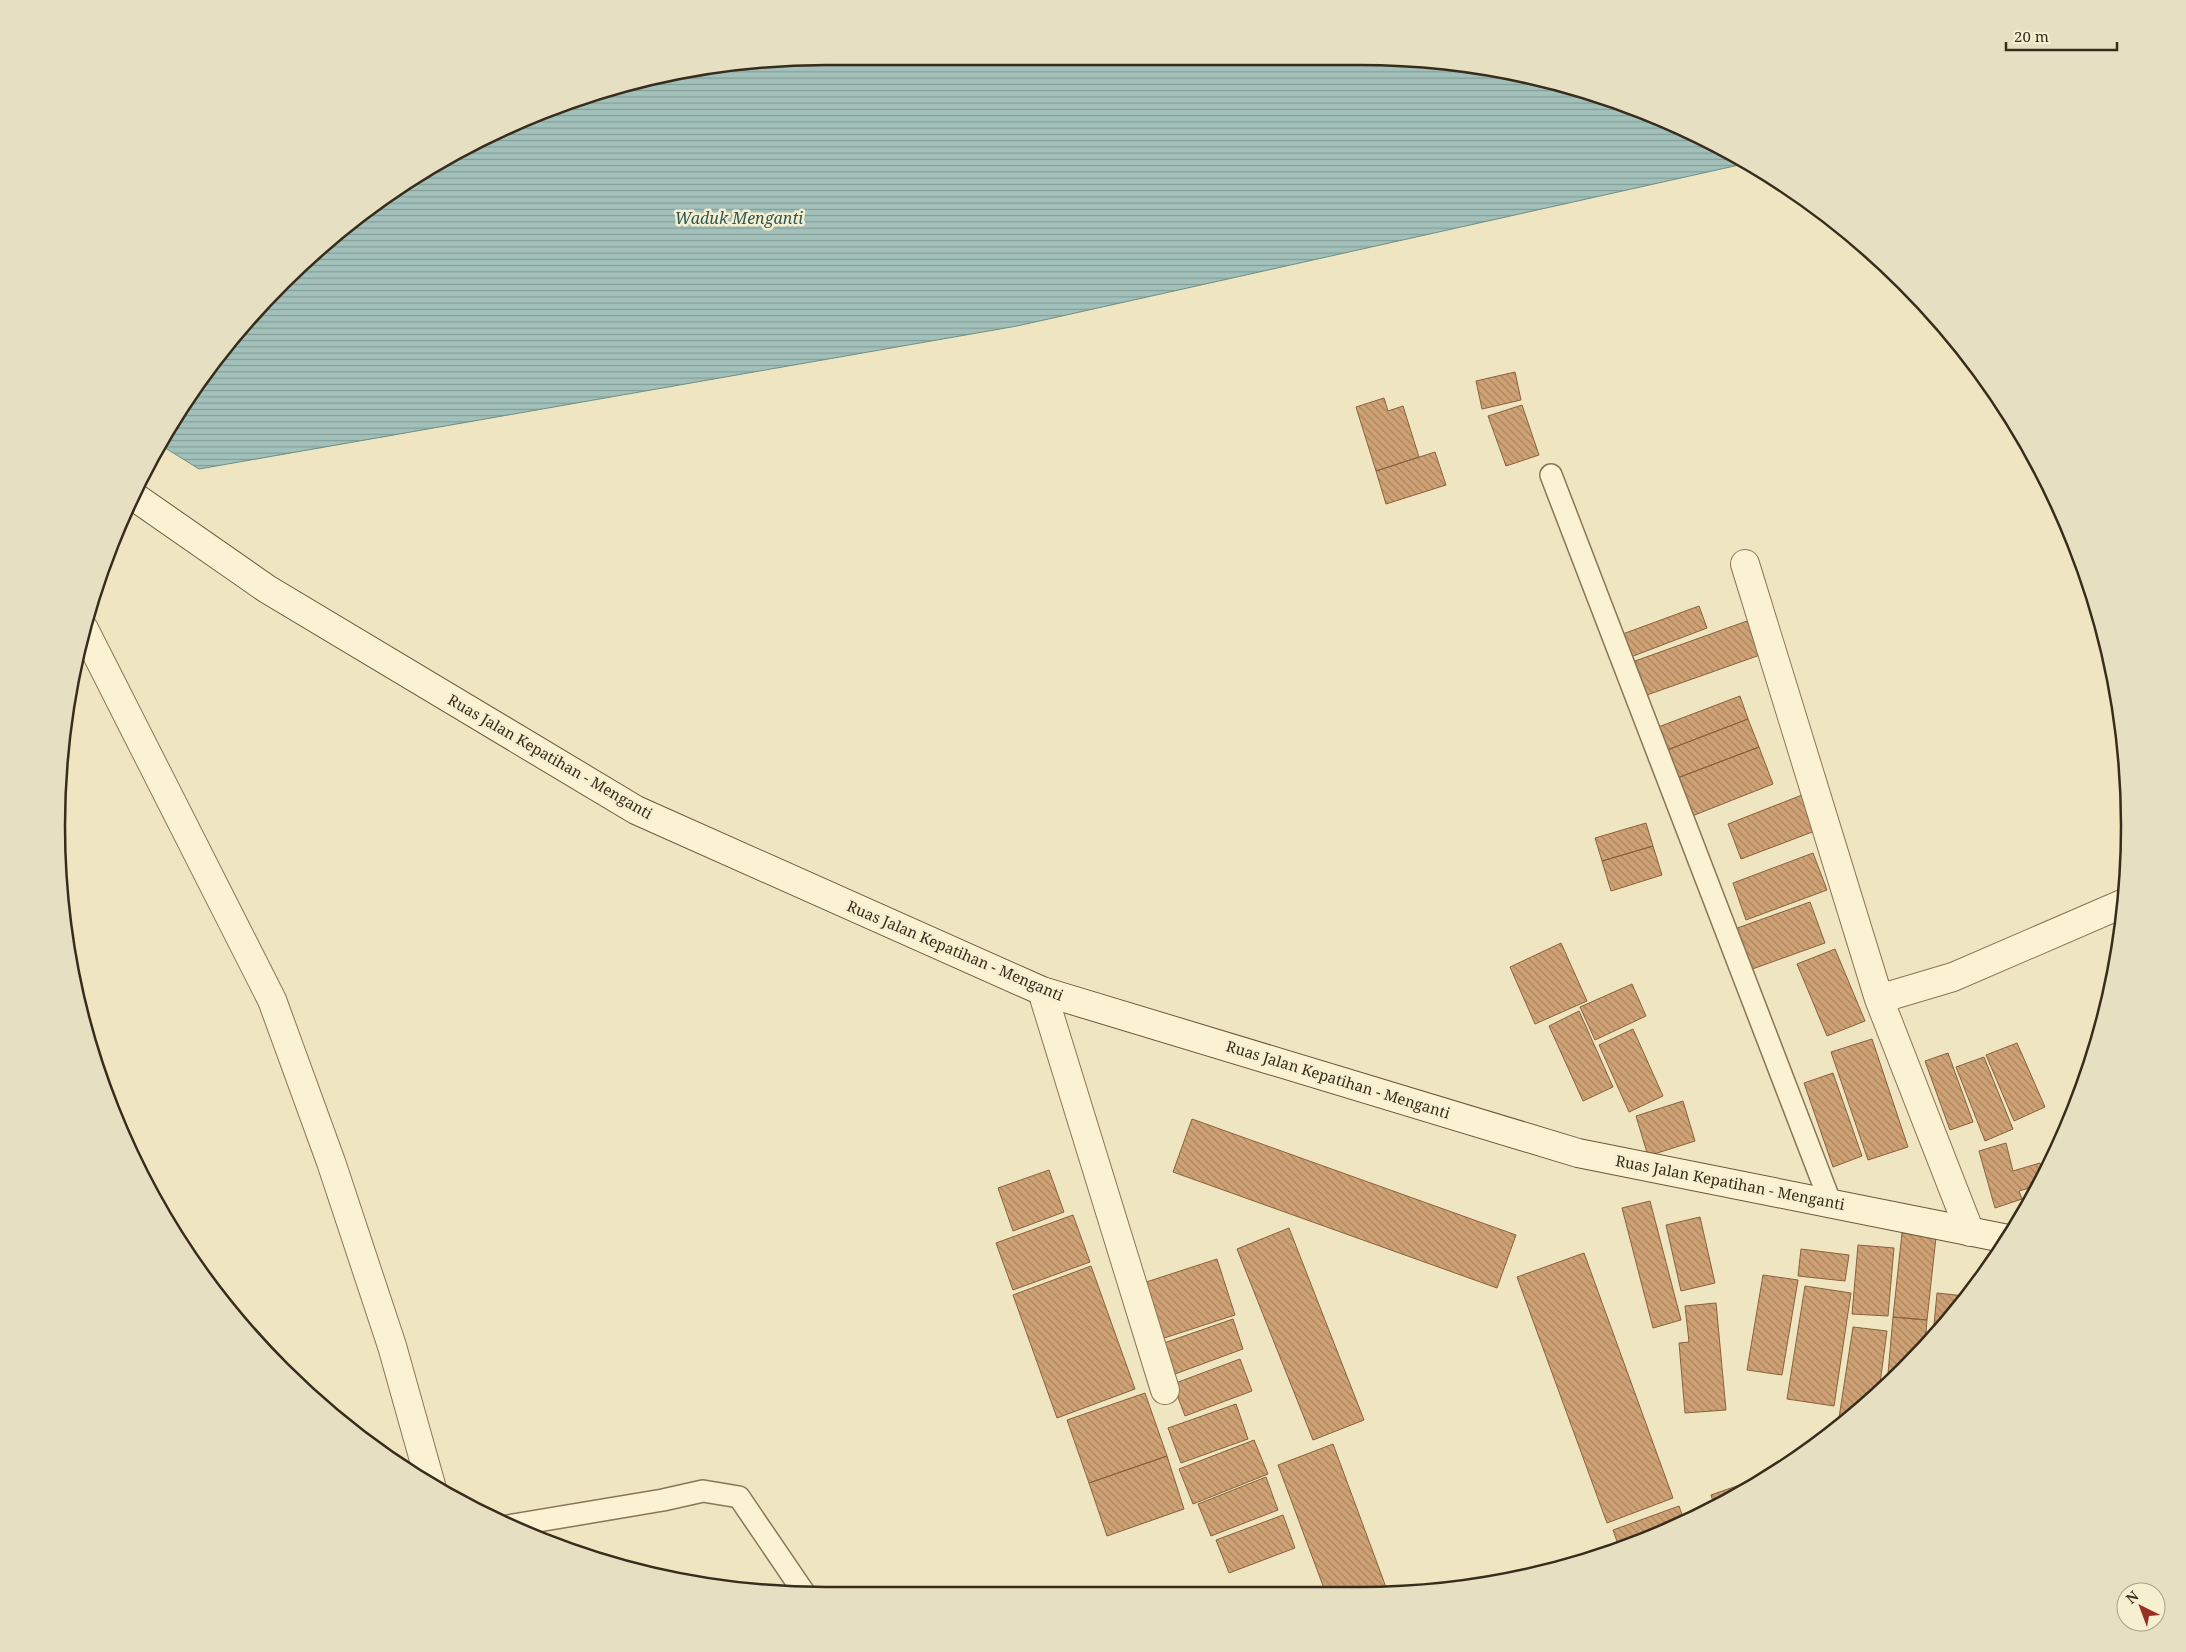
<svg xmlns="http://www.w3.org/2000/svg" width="2186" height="1652" font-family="'Noto Serif',serif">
<defs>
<pattern id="water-rules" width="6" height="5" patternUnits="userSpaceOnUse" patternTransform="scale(1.25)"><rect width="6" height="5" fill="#a3c1bb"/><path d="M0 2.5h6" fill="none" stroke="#869d97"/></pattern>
<pattern id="building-back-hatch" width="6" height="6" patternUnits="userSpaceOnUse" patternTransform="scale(1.25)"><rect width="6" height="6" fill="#cfa275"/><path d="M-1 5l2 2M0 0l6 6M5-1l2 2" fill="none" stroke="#a9845f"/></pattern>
</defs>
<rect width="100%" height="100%" fill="#efe5c0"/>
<path fill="url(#water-rules)" stroke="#6a8f89" d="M1410,58l150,25 140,53 48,27 -731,163 -818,143 -40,-25 27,-46 61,-80 72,-71 122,-87 90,-45 95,-32 99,-20z"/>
<path fill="url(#building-back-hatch)" stroke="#88623d" d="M1515,372l6,28 -39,9 -6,-28z
M1384,398l4,13 15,-5 16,51 -43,14 -20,-64z
M1522,405l17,50 -33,11 -18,-50z
M1435,452l11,33 -60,19 -10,-33z
M1699,606l8,22 -79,30 -8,-23z
M1747,621l13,34 -113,40 -12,-34z
M1740,696l8,23 -86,33 -9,-23z
M1748,719l11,28 -87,33 -10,-28z
M1759,747l14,37 -86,34 -15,-38z
M1802,795l13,36 -74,28 -13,-35z
M1646,823l7,23 -51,15 -7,-23z
M1653,846l9,29 -51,16 -9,-30z
M1813,853l14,37 -81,30 -13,-37z
M1810,902l15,41 -81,29 -15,-41z
M1561,943l26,58 -52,23 -25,-57z
M1835,949l30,72 -38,15 -30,-72z
M1632,984l14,32 -51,24 -15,-33z
M1579,1011l34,76 -30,14 -34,-75z
M1633,1029l30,67 -34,16 -30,-67z
M1872,1039l36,108 -40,13 -37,-108z
M2017,1043l28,64 -31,14 -28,-66z
M1948,1053l25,69 -23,8 -25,-69z
M1984,1057l29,72 -28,12 -29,-74z
M1833,1073l29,83 -29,11 -29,-84z
M1683,1101l12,40 -47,15 -12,-40z
M1192,1119l324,116 -19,53 -324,-116z
M2006,1143l7,28 27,-8 3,11 -7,12 -17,5 3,8 -27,9 -16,-57z
M1049,1170l15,42 -51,19 -15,-43z
M1650,1201l31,119 -28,8 -31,-120z
M1073,1215l17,47 -77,28 -17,-47z
M1700,1217l15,66 -34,8 -15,-66z
M1289,1228l75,192 -51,20 -76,-191z
M1902,1233l34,4 -9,83 -34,-3z
M1858,1245l36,3 -6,68 -36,-2z
M1801,1249l48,6 -4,26 -47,-5z
M1584,1253l89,245 -66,25 -90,-246z
M1217,1259l18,56 -80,26 -18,-56z
M1091,1266l44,123 -78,29 -44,-123z
M1763,1275l35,5 -16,95 -35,-5z
M1805,1286l46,7 -17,113 -47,-7z
M1937,1293l28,3 -32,39z
M1716,1303l10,107 -41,3 -6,-70 10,-1 -4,-36z
M1893,1317l34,3 -2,25 -21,25 -17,15z
M1233,1319l10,30 -68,25 -11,-31z
M1853,1327l34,4 -8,60 -41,33z
M1240,1359l12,32 -67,25 -12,-32z
M1145,1393l22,63 -78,27 -22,-63z
M1236,1404l12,35 -67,24 -13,-35z
M1254,1440l14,34 -75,30 -14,-35z
M1333,1444l54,146 -62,1 -47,-126z
M1167,1456l17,53 -77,27 -18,-53z
M1266,1477l12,33 -67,26 -13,-32z
M1748,1482l2,6 -35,20 -4,-13z
M1679,1506l6,17 -65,27 -7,-20z
M1283,1515l12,33 -66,25 -13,-33z"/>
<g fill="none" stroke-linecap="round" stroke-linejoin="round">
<g stroke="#897657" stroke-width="24">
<path id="service" d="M1551,475l280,729
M508,1526l155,-26 40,-9 36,6 66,97"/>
</g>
<g stroke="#897657" stroke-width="30">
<path id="minor" d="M1745,564l134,435 91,233
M84,629l188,371 59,162 61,184 39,139
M1042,991l123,399
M1879,999l74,-22 169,-73"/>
</g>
<g stroke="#6a573b" stroke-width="30">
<path id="secondary" d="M132,495l135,94 369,221 406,181 536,162 430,86"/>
</g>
<use href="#service" stroke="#faf2d3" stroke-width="21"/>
<use href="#minor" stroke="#faf2d3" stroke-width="28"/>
<use href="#secondary" stroke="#faf2d3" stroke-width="28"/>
</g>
<g text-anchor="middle" stroke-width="5" stroke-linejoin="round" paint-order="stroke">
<g font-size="15" fill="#382c1c" stroke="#f6efd0">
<text transform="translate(550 757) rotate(30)" y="5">Ruas Jalan Kepatihan - Menganti</text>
<text transform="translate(955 951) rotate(23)" y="5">Ruas Jalan Kepatihan - Menganti</text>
<text transform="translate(1338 1080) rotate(17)" y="5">Ruas Jalan Kepatihan - Menganti</text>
<text transform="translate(1730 1183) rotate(11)" y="5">Ruas Jalan Kepatihan - Menganti</text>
</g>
<g font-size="16" font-style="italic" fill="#2b5758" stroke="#f6efd0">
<text x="739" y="224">Waduk Menganti</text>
</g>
</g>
<path d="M0 0H2186V1652H0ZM826 65H1360A761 761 0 0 1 2121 826V826A761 761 0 0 1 1360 1587H826A761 761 0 0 1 65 826V826A761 761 0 0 1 826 65Z" fill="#e7dfc2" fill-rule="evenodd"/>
<path fill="none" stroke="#382c1c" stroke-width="2.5" d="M826 65H1360A761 761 0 0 1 2121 826V826A761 761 0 0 1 1360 1587H826A761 761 0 0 1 65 826V826A761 761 0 0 1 826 65Z"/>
<g transform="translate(2141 1607) rotate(318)"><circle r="24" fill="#f6efd0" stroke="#aaa188"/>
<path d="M0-4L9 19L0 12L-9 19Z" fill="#993026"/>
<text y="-8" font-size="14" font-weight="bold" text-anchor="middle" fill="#382c1c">N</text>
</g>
<path d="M2006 42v8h111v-8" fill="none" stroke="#382c1c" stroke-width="2.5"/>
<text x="2014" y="42" font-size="15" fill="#382c1c" stroke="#f6efd0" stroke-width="4" paint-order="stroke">20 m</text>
</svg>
